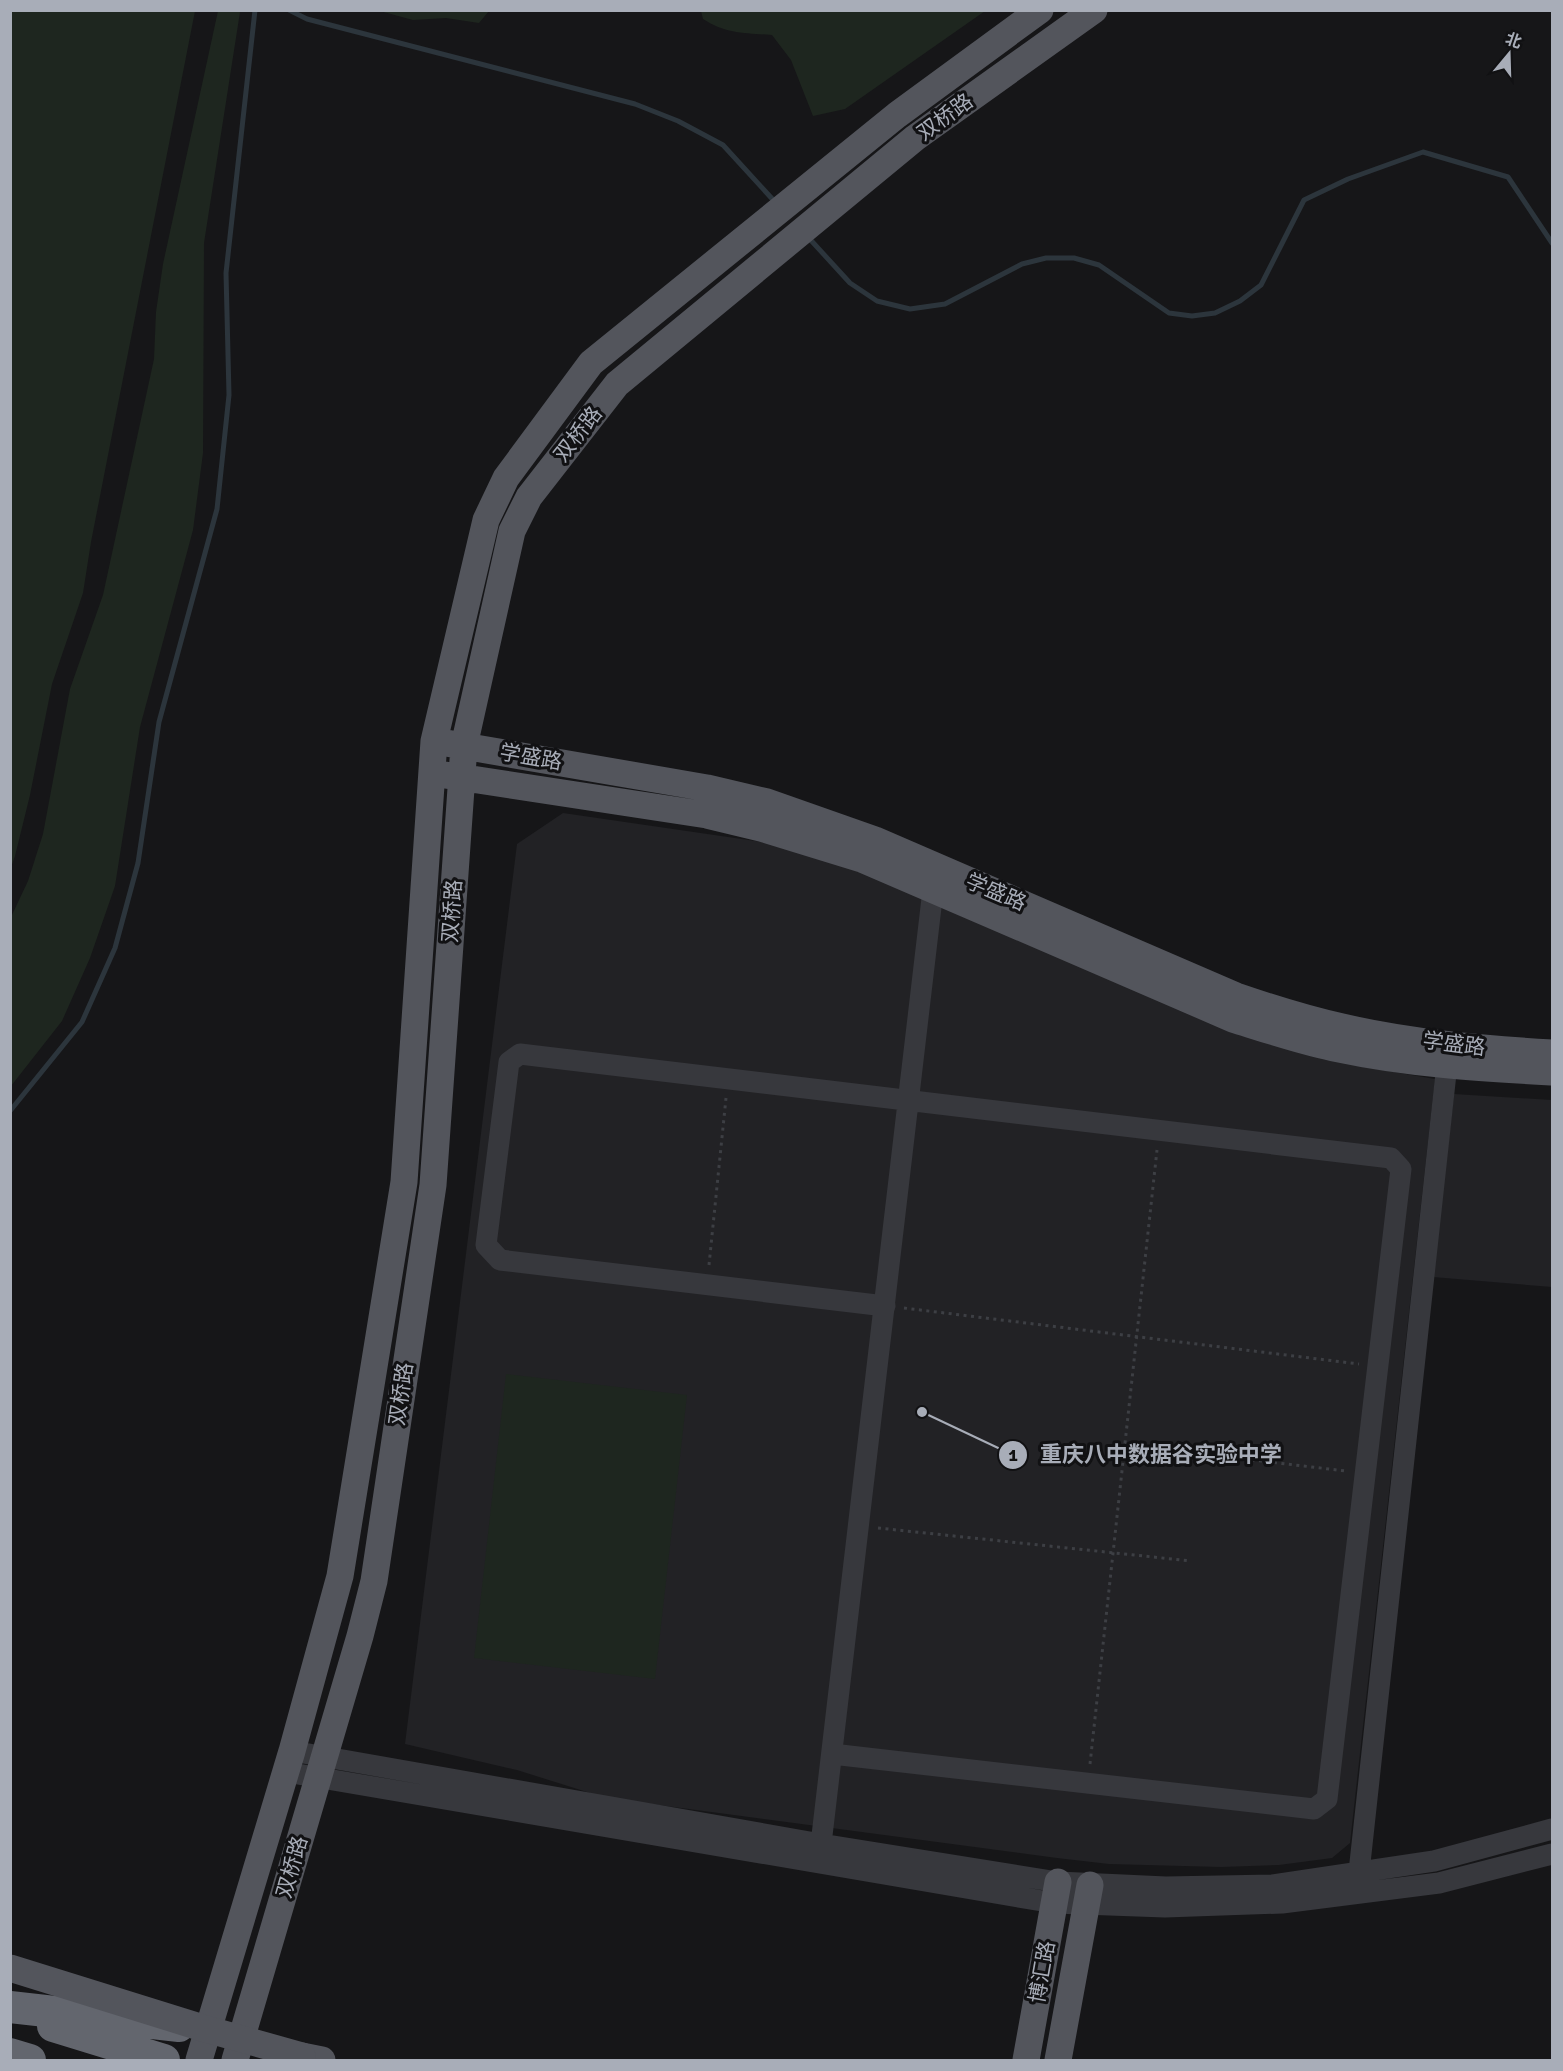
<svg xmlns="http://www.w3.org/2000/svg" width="1563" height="2071" font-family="Signika,'Noto Sans SC',sans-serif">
<rect width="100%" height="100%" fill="#161618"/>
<path fill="#222225" d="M563,813l226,33 68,23 376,162 120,34 82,14 -85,764 -18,15 -53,7 -58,2 -112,-3 -52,-6 -451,-60 -89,-28 -112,-26 112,-900z
M1454,1094l98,6v187l-119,-10z"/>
<path fill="#1e261f" d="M11,10l184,1 -104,531 -8,51 -31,91 -22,111 -15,61 -4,11z
M218,11l22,1 -36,231 -1,210 -10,77 -53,197 -25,159 -25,72 -28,63 -51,65v-169l17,-36 15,-47 27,-145 33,-94 51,-236 2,-47 7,-48z
M380,11v-1l109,1 -10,12 -33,-5 -33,2z
M701,11v-1l284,1 -140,98 -32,7 -22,-56 -19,-25c-26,-2 -46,-1 -69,-16z
M506,1374l181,21 -32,284 -181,-21z"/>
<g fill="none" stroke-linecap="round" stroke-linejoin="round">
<path stroke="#2c353c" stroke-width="5" d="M289,10l18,9 328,85 43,17 45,24 53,58
M807,236l43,47 27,18 33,8 35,-5 77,-40 24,-6h28l25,7 70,48 23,3 23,-3 25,-12 21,-16 43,-85 44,-21 75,-27 85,25 44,66
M10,1111l72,-89 33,-74 23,-85 21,-141 58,-213 12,-114 -3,-122 29,-263"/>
<path stroke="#3d3f44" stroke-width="3" stroke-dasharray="3 4.5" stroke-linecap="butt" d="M709,1265l17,-167
M904,1308l455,56
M1125,1445l221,26
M878,1528l313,33
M1090,1764l67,-614"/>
<path stroke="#37383d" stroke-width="21" d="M292,1751l529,93 237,38 108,5 107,-2 161,-24 118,-32
M832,1754l482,55 13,-10 74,-630 -10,-11 -871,-104 -11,8 -23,183 14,15 385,46
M286,1772l768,131 111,4 117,-4 157,-20 113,-29
M821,1844l112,-954
M1359,1872l88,-808"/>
<path stroke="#53555c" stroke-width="27" d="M446,743l261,45 60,14 108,38 361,156c35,12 70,23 106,31 69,16 140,22 210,26
M445,775l262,40 54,13 101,31 371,160c35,11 70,23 106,30 70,15 142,19 213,23
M302,2056l20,4
M199,2060l93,-309 48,-175 64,-394 30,-441 52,-221 20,-42 85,-115 306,-248 143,-105
M235,2060l125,-424 14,-55 59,-396 31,-439 48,-215 17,-34 88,-113 298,-246 179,-128
M1026,2060l32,-178
M1058,2060l32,-175"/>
<path stroke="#63666e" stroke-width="32" d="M10,2007l169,19
M53,2026l111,34
M10,2054l20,6"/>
<path stroke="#53555c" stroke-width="27" d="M10,1968l196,61 96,27"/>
</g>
<g text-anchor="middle" stroke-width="6" stroke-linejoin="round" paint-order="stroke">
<g font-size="21" fill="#a8adb8" stroke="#111113">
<text transform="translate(945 117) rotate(-36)" y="7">双桥路</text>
<text transform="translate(578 434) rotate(-52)" y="7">双桥路</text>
<text transform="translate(531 757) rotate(10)" y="7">学盛路</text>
<text transform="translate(996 892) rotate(23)" y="7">学盛路</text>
<text transform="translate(452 911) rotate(-86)" y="7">双桥路</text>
<text transform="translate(1454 1044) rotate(7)" y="7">学盛路</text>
<text transform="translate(401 1394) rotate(-82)" y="7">双桥路</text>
<text transform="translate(292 1867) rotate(-74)" y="7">双桥路</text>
<text transform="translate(1042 1972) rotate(-80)" y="7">博汇路</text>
</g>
</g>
<path fill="none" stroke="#a8adb8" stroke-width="2" d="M922 1412L1013 1455"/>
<g fill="#a8adb8" stroke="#111113" stroke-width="2">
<circle cx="922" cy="1412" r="6"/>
<circle cx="1013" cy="1455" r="15"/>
</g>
<g font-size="18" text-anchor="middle" font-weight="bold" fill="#111">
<text x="1013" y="1461">1</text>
</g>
<g font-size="22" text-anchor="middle" font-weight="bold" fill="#a8adb8" stroke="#111113" stroke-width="6" stroke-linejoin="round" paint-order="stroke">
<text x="1161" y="1462">重庆八中数据谷实验中学</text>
</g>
<rect width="1563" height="2071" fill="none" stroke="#a8adb8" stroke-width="24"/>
<g transform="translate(1509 54) rotate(19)" stroke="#111113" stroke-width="4.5" paint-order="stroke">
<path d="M0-4.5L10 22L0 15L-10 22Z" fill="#a8adb8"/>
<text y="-9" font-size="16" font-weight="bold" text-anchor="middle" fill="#a8adb8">北</text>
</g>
</svg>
